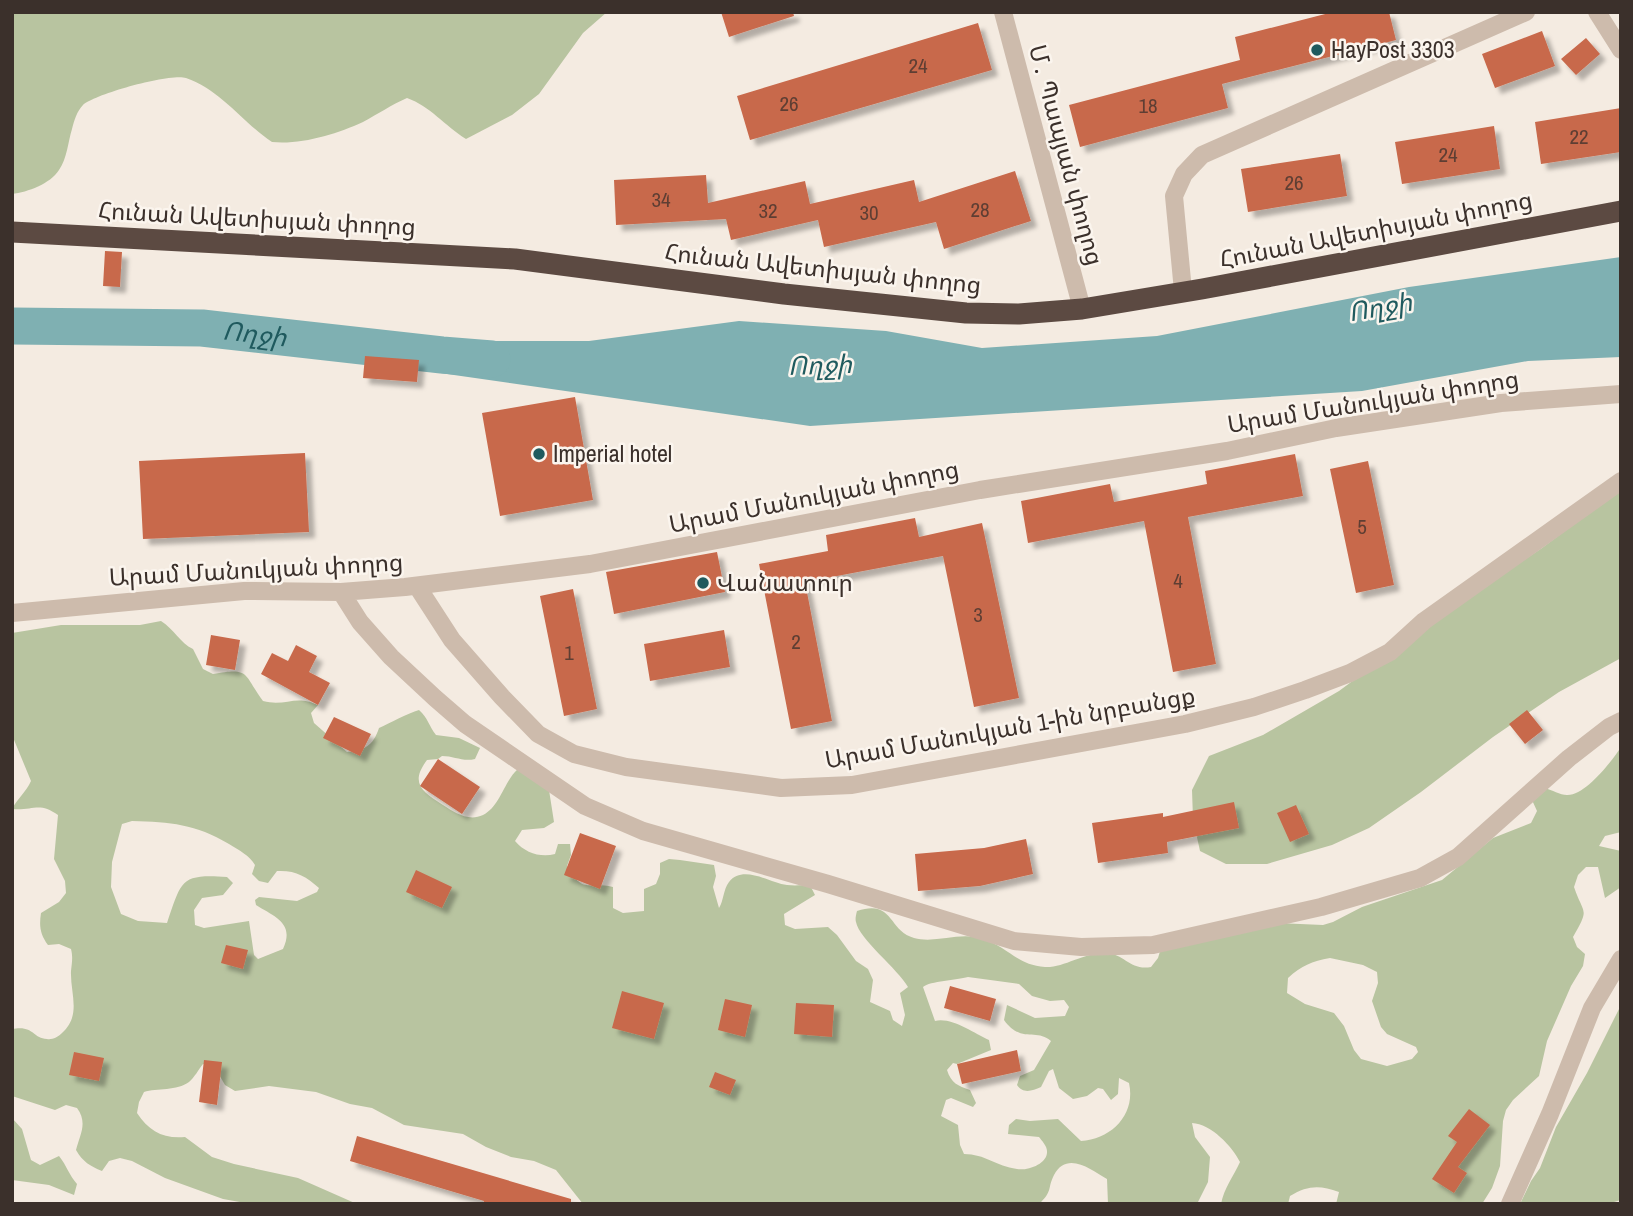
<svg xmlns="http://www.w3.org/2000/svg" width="1633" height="1216" font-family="'Archivo Narrow','Noto Sans Armenian',sans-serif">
<defs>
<filter id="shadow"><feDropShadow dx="6" dy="6" stdDeviation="2" flood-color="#0004"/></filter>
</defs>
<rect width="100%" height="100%" fill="#f4ebe1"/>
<path fill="#b8c4a0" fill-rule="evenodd" d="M12,12h595l-24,21 -44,61 -27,21 -46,24c-21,-13 -36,-33 -59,-41 -16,7 -29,16 -44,24 -26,12 -62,23 -91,20 -30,-20 -51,-52 -86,-64 -16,-5 -91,16 -103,27 -6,6 -9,16 -11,24 -4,13 -5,30 -13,41 -9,14 -31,22 -47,24z
M1621,489v169l-62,34 -66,45 -72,55 -52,36 -37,17 -65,19h-41l-26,-13 -7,-32 -1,-29 17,-34 54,-21 76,-44 107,-79 96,-64z
M161,621c13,8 19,22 32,28l10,20 10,5c38,-7 30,0 50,27 23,6 32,-7 55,4l-7,8 3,10 33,29c18,-2 26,-6 32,-24 11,-5 29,-15 40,-18 9,8 10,16 17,25l23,3 21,10 -5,11c-12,3 -21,-3 -33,-3l-4,3 -11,1c-18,24 -4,32 16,45 11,7 25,17 40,10 17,-8 21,-34 35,-46l31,21 5,32 -10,6 -22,2 -7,11c10,12 26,17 40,13l3,-10h12l1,11 -4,11c17,29 20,15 46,21v21l10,5 21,-2v-22l12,-5 4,-10v-11l9,-4 11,1 34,5 2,11 -3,11 6,21c5,-8 4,-18 10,-26 14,-18 41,1 58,3 8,1 16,0 23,0l5,10 -31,19 1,11 10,4 33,-2 9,8 19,26 12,8 5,11 -3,22 20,9 3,9 9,6 3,-11 -5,-22 8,-6c-10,-18 -49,-48 -52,-65 -1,-3 0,-7 1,-11 37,-12 31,20 57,27 22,6 46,-7 69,1 25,8 34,26 62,28 19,1 39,-15 62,-14 17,1 24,18 44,14l7,-9 3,-10 116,-25 46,2 10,-3 29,-15 80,-27 51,-42 38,-15 6,-12 -5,-11 13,-12c7,2 15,7 22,7 18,1 45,-34 54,-48v85l-16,4 -6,10 22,5v36l-16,11 -7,-31h-12l-8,8 -4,12c10,29 16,20 -1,50l4,10 8,7 -2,12 -12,20 -24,55 -8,35 -26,24 -7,10 -3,11 -3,45 -8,22 -10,16h-146l3,-12c-19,-7 -31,-7 -49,4l-2,8h-67c3,-16 12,-27 19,-42 -8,-16 -29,-38 -48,-39l3,14 15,20 -2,25 -11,22h-89l-1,-25c-15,-9 -40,-29 -53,-4 -7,14 -1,16 -15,29h-456l-27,-34 -22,-9 -23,-4 -25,-10 -23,-13 -59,-9 -32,-17 -22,-4 -34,-12 -47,-6 -34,5 -10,-6 -11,-19 -11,-2c-4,5 -9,14 -14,18 -12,9 -32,6 -45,10l-5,10 -2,11c12,18 26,26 48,24l27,20 22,7 64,14 59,26h-106l-28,-5 -58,-21 -33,-17 -12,-3 -11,3 -7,10c-12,-5 -19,-9 -26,-21 4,-16 12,-27 1,-42l-11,-3 -11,5 -43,-14v-67c22,-4 20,9 35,10 5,1 11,-2 15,-6 20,-18 8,-40 9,-62 1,-9 2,-14 0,-22l-12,-5 -11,1c-8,-11 -9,-19 -7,-32l18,-11 7,-9 -1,-12 -11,-22 4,-44c-19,-14 -25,-4 -46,-6 6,-11 14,-17 19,-28l-19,-46v-102l49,-8h79zM132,821c39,1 63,3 97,23 11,7 20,11 26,21l-3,9 7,7 9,2 9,-12c18,-1 29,5 42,17l-2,4 -20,9 -38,-4 -4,3 1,5c19,12 39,18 27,44l-25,10 -4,-4 -5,-34 -45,7 -9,-3 -1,-15 8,-12 21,-3 10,-12 -6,-6c-47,-3 -45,3 -60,46l-29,-2 -17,-7 -10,-27 1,-25 10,-38zM1330,958l33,7 14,7 1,11 -6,18 9,26 6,7 29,13 2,5 -6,7 -25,7 -26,-7 -7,-9 -10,-24 -10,-13 -29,-9 -18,-11 1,-15c13,-12 24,-17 42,-20zM968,977l51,7 13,12 18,5 14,-1 5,7 -4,9 -30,2 -28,-13 -3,15c17,24 32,8 47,21l-17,29 -14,6 -3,9c6,9 15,6 24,2l8,-16 4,-2 6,19 14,11 14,-3 11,-8 5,1 8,11 7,-6 1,-16 10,5c7,31 -17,56 -48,58l-23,-22 -28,2 -14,-2 -7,6 -1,9 31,3c3,4 8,9 8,14 1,13 -20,20 -30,18 -21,-3 -32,-15 -53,-15l-4,-9 -2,-20 -17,-9 5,-16 5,-2 22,9 3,-4 -6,-13c-12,-4 -19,-7 -23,-20l6,-7 4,1 34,-14 -2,-10c-16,-7 -37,-23 -54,-19l-12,-34c7,-6 34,-7 45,-10z
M1621,1005v195l-14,4h-87l11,-23 9,-13 16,-41 31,-54z
M12,1118l10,11 9,31 9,5 19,-9c8,10 10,19 18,28l-3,11 -25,-10 -37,-5z"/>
<path fill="#7fb0b2" d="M1621,257v100l-93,4 -166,30 -552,35 -370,-53 4,-32h145l150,-20 147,10 96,17 175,-12 252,-49z"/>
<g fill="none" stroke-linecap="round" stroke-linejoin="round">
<path stroke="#7fb0b2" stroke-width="37" id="s1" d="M12,326l190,2 240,27 50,4"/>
</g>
<path fill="#c8694b" filter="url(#shadow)" d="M721,12h72l1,4 -65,21z
M1333,12h56l7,28 -174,44 6,24 -148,39 -11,-42 171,-45 -5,-23z
M978,23l14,47 -242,70 -13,-44z
M1542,31l13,35 -60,22 -13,-34z
M1586,38l14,16 -24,21 -15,-16z
M1621,108v44l-80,12 -6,-42z
M1494,126l6,43 -98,15 -7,-42z
M1340,154l7,42 -99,16 -7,-43z
M1015,171l16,50 -87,28 -8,-27 -112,25 -6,-27 -87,20 -5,-21 -110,6 -2,-45 92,-5 2,28 97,-22 5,23 104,-24 5,22z
M105,251l17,1 -2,35 -17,-1z
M365,356l54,4 -2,22 -54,-4z
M575,397l18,103 -93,16 -18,-103z
M305,453l4,79 -166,7 -4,-78z
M1295,454l8,42 -115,21 28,147 -43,8 -29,-151 -116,22 -7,-42 89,-17 4,18 93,-18 -2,-13z
M1368,461l26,124 -38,8 -26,-124z
M915,518l4,19 63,-14 37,175 -45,9 -31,-151 -138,26 27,139 -41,8 -32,-165 69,-13 -2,-16z
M717,552l8,40 -111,22 -8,-42z
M573,589l24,120 -33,7 -24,-120z
M724,630l6,37 -80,14 -6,-37z
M211,635l29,5 -5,30 -29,-5z
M296,645l21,11 -8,16 21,11 -12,22 -57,-31 11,-21 16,8z
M1527,710l16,20 -18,14 -16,-20z
M334,717l37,17 -11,22 -37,-18z
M438,759l42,28 -18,27 -42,-28z
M1234,802l5,26 -72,14 1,11 -70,10 -6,-40 71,-10v4z
M1296,805l13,29 -19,8 -13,-29z
M580,833l36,13 -16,43 -36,-14z
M1026,839l7,35 -53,12 -62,5 -3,-37 69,-6z
M416,870l36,17 -10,21 -36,-16z
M226,945l22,5 -5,19 -22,-6z
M950,986l46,13 -6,22 -46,-13z
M622,991l42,12 -10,36 -42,-11z
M725,999l27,6 -7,32 -27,-7z
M796,1003l38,2 -2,32 -38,-3z
M1017,1050l4,21 -59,13 -5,-20z
M74,1052l30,6 -5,23 -30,-6z
M204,1060l18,2 -5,43 -18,-3z
M715,1072l21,8 -6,15 -21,-8z
M1469,1109l21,16 -32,42 9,6 -13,20 -22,-14 25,-37 -9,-6z
M357,1136l214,63v5h-88l1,-3 -134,-40z"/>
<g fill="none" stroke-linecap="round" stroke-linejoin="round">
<path stroke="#cdbbac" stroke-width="18" d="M1003,12l79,297
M1597,12l24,38
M1183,291l-9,-95 10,-22 18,-19 324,-143
M417,586l35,54 50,57 36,37 36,20 52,13 155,21 71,-3 333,-61 69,-17 51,-17 45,-17 40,-21 34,-31 197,-140
M341,592l19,30 31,35 44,41 30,26 120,82 58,25 185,53 186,57 67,6 72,-2 168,-38 99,-29 38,-21 111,-99 40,-31 12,-6
M12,613l232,-22 97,1 64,-5 185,-23 390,-74 247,-39 109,-23 165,-25 120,-9
M1510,1204l40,-90 42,-106 29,-49"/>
<path stroke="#5c4a42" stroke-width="21" d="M12,232l503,27 269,35 182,19 53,1 63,-5 120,-20 419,-78"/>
</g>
<g fill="#1f5a5e" stroke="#fbf5ee" stroke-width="2.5">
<circle cx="1317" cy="50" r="7"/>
<circle cx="539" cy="454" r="7"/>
<circle cx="703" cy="583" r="7"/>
</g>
<g text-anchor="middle" stroke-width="5" stroke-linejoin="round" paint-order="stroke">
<g font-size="21" fill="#5e3e33">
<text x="918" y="73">24</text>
<text x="789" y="111">26</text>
<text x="1148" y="113">18</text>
<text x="1579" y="144">22</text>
<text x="1448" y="162">24</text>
<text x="1294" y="190">26</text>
<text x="661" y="207">34</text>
<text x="980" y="217">28</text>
<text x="768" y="218">32</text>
<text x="869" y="220">30</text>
<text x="1362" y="534">5</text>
<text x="1178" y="588">4</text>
<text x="978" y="622">3</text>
<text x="796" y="649">2</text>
<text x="569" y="660">1</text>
</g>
<g font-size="24" fill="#3b302b" stroke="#fbf5ee" text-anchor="start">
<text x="1331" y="58">HayPost 3303</text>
<text x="553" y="462">Imperial hotel</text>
<text x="717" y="591">Վանատուր</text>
</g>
<g font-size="24" fill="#3b302b" stroke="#fbf5ee">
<text transform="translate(1066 155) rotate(75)" y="8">Մ․ Պապյան փողոց</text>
<text transform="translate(257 219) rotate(3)" y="8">Հունան Ավետիսյան փողոց</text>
<text transform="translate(1376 230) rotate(-11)" y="8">Հունան Ավետիսյան փողոց</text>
<text transform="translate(823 269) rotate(6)" y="8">Հունան Ավետիսյան փողոց</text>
<text transform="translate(1373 402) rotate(-9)" y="8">Արամ Մանուկյան փողոց</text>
<text transform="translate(814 497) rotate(-11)" y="8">Արամ Մանուկյան փողոց</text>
<text transform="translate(256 570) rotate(-3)" y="8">Արամ Մանուկյան փողոց</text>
<text transform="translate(1010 728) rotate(-10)" y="8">Արամ Մանուկյան 1-ին նրբանցք</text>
</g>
<g font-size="26" font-style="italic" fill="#1f5a5e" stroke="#fbf5ee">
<text transform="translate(1380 307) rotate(-10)" y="9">Ողջի</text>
<text dy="9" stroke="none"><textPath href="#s1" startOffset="243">Ողջի</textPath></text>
<text transform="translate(820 365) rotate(-2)" y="9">Ողջի</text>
</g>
</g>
<rect width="1633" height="1216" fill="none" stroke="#3b302b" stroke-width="28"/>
</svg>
